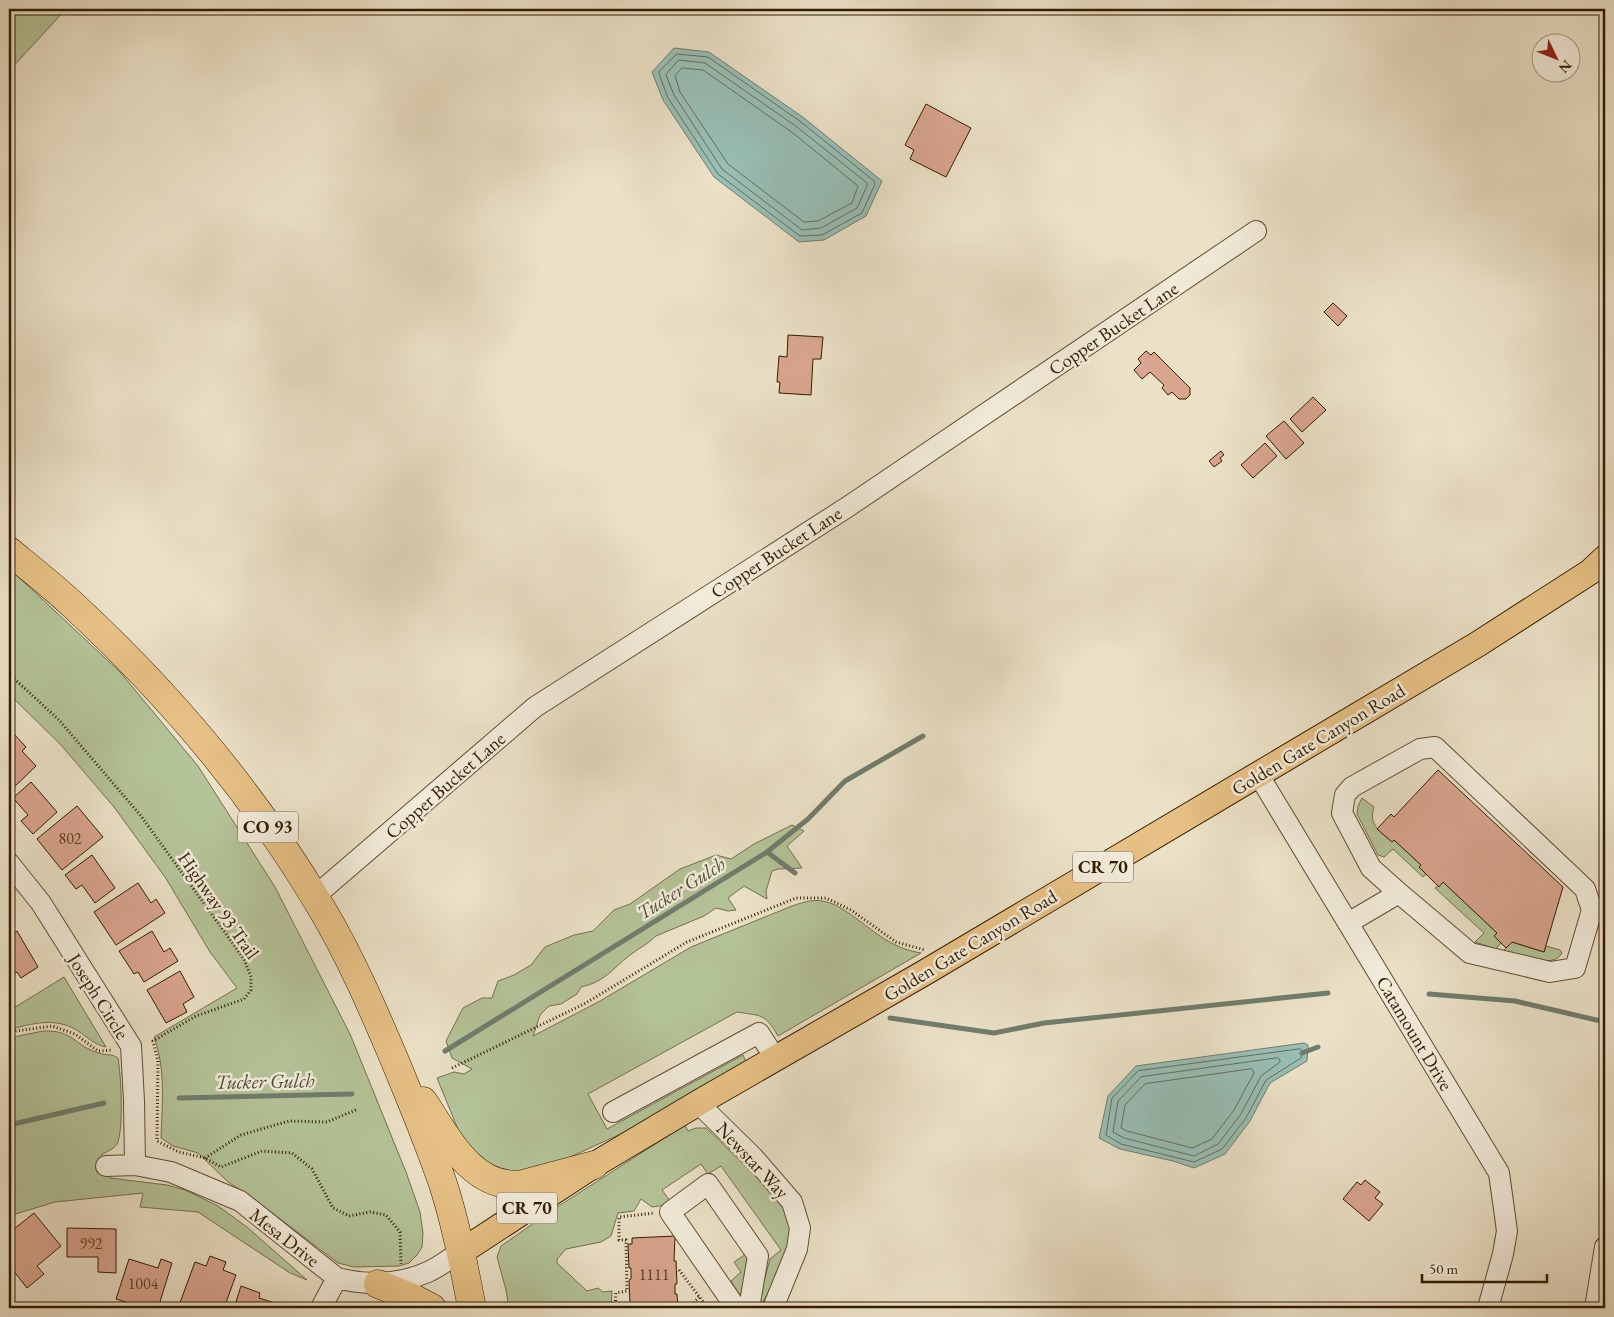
<svg xmlns="http://www.w3.org/2000/svg" width="1614" height="1317" font-family="'EB Garamond',serif">
<rect width="100%" height="100%" fill="#ebe1c7"/>
<filter id="stains"><feTurbulence type="fractalNoise" baseFrequency=".004" numOctaves="4"/><feColorMatrix values="0 0 0 0 .2 0 0 0 0 .09 0 0 0 0 .02 0 0 0 .5 -.17"/></filter>
<radialGradient id="worn" r=".72"><stop offset=".6" stop-color="#630" stop-opacity="0"/><stop offset="1" stop-color="#630" stop-opacity=".3"/></radialGradient>
<path fill="#b4c398" stroke="#74704c" d="M9,9h57l-57,62z
M9,568l111,104 78,94 77,121 75,147 56,138 14,40 3,21 -1,14 -5,8 -8,8 -10,3 -45,1 -16,-4 -88,-67 -22,-14 -30,-29 -25,-7 -12,-8c1,-34 5,-68 -7,-101l83,-49 -27,-36 -45,-75 -51,-70 -53,-62 -52,-51z
M1362,798l12,9c-6,18 6,24 18,35l2,-2 27,25 -2,2 7,7 -3,3 -30,-28 -9,8 -6,-2 -21,-41 1,-8z
M792,825l12,6 -17,15 15,22 -24,1 -6,2 -6,20 1,8 -23,-13 -16,12 8,12 -8,1 -12,-3 -12,8 -48,20c-8,8 -17,12 -26,19 -18,14 -25,27 -49,32l-4,7 -16,10 -12,2 -9,9 -7,21 67,-35 91,-54 101,-41c9,-3 20,-7 30,-5 20,2 48,30 66,40 10,6 21,10 33,12l-143,83c-13,-23 -17,-20 -41,-24l-149,82 19,35 136,-74 4,9 -96,56 -96,44 -35,11 -28,-5 -28,-26 -27,-66 17,-6 10,2 8,-5 -20,-11 -6,-17 17,-33 19,-10h10l6,-17 16,-6 17,-10 14,-18 29,-12 19,-4 21,-21 16,-6 50,-35 36,-14 15,4 23,-15z
M1443,882l54,51 -3,3 7,7 -5,6 -21,-7 9,-9 -49,-45z
M1512,942l32,10 2,-6 14,4 2,3c-9,17 -44,2 -59,-2z
M64,977l42,70c-11,-2 -19,-10 -28,-16 -21,-14 -46,-8 -69,-1v-19z
M43,1031c32,-1 31,15 56,22 7,3 12,0 19,5 3,16 6,72 -1,86 -3,5 -11,8 -16,11l9,23 57,7 18,5 33,16 29,21 60,53 -17,-7 -92,-61 -58,-5 3,-14 -88,9 -46,14v-178z
M685,1125l3,6 8,-3h10l49,47 30,31 5,17 2,24 -32,61 -3,-1 13,-48 11,-9 -60,-84 -13,8 -7,-10 -39,26 8,11 -4,4 -14,2 -11,-8 -7,12 -16,2 -7,23 -10,6 -35,7 -9,10v4l30,28 11,-3 5,4 9,-1 -1,17h-102l-3,-18 -9,-33 4,-11 53,-37z
M746,1254l4,5 -8,34 -3,1 -8,-13 10,-9 -7,-10z"/>
<path fill="#98beb5" stroke="#707d6d" d="M674,48l35,4 95,66 78,63 -16,35 -42,24 -25,2 -85,-65 -51,-77 -11,-28z
M1304,1043l4,2 -1,16 -37,22 -20,38 -25,33 -31,14 -21,-7 -53,-12 -21,-11 9,-42 28,-30z"/>
<g fill="none" stroke-linecap="round" stroke-linejoin="round">
<path stroke="#666d5b" stroke-width="1" d="M677,54l31,3 93,65 73,59 1,3 -13,29 -40,22 -22,1 -82,-62 -50,-76 -9,-24v-2z
M679,60l26,3 92,64 70,56v3l-10,22 -36,20 -19,2 -80,-61 -48,-74 -8,-20z
M682,68l21,2 90,63 65,53 -6,17 -34,18 -14,1 -76,-58 -48,-72 -5,-16z
M1300,1049l3,2 -2,7 -35,22 -20,38 -24,31 -28,13 -73,-18 -15,-9 6,-37 26,-27z
M1278,1058l2,2v2l-19,14 -20,38 -23,30 -24,12 -70,-18 -11,-6 5,-31 23,-24z
M1252,1069l2,4 -20,37 -22,29 -20,9 -65,-17 -6,-3 4,-23 20,-21z"/>
<path stroke="#707d6d" stroke-width="5" d="M767,852l28,21
M1429,994l86,7 90,21
M890,1018l104,15 50,-10 284,-30
M445,1051l322,-199 41,-33 37,-38 78,-45
M1302,1053l16,-6
M179,1098l173,-4
M9,1125l95,-22"/>
</g>
<path fill="#d9a58f" stroke="#331c01" d="M926,104l45,24 -25,49 -36,-18 4,-9 -9,-5z
M1333,303l14,13 -9,10 -14,-14z
M788,335l35,2 -2,22h-8l-2,36 -32,-2 1,-11h-3l2,-26 8,1z
M1146,351l5,4 3,-3 36,36v7l-4,4h-7l-7,-7 -4,3 -6,-7 2,-3 -14,-13 -8,7 -8,-9 7,-7 -3,-4z
M1313,397l13,13 -24,22 -12,-13z
M1284,421l20,22 -18,16 -20,-23z
M1265,443l12,13 -24,22 -12,-13z
M1221,451l3,4 -4,3 2,3 -8,6 -5,-6z
M13,733l13,14 -4,4 14,15 -27,26v-54z
M1438,770l125,117 -19,65 -32,-10 -6,6 -12,-12 3,-3 -54,-51 -4,5 -20,-20 2,-2 -27,-25 -2,2 -15,-13 14,-15 3,3z
M31,782l26,30 -24,22 -12,-13 7,-6 -15,-17z
M77,806l26,31 -41,33 -25,-31z
M92,855l23,33 -20,15 -13,-18 -6,4 -11,-14z
M138,883l13,20 5,-4 9,14 -49,32 -22,-33z
M17,931l21,36 -17,11 -4,-6 -8,4v-40z
M152,931l12,21 6,-4 8,13 -34,21 -6,-10 -4,2 -15,-23z
M180,971l14,26 -11,7 4,8 -21,11 -19,-33z
M1365,1180l15,12 -5,6 8,6 -14,17 -26,-22 14,-17 4,3z
M34,1213l27,33 -24,20 7,8 -17,14 -18,-23v-32z
M67,1228l49,1v44l-18,-1v-15h-31z
M675,1236l-1,25h2l1,23h-2v10h2l1,14h-46v-4h-2l-1,-24 2,-1v-11h-2l-1,-24h4v-6z
M210,1256l16,6 -3,8 13,5 -12,33h-46l17,-46 11,4z
M129,1259l29,9 3,-9 11,4 -14,45h-28l2,-4 -16,-5z
M241,1286l19,7 -1,5 22,7 -1,3h-46z"/>
<g fill="none" stroke-linecap="round" stroke-linejoin="round">
<g stroke="#614d32" stroke-width="22">
<path id="minor" d="M1258,774l241,399 8,58 -4,23 -15,54
M9,863l32,40 90,143 3,55 1,64
M314,897l221,-190 311,-199 410,-277
M1348,923l51,-30 71,60 80,19 25,-4 17,-58 -7,-21 -150,-142 -15,2 -68,38 -7,8 -3,18 29,55 28,25
M698,1103l55,54 39,45 8,26 -3,21 -24,59
M613,1112l146,-79 16,25
M106,1166l29,-1 36,7 69,29 97,77c31,8 61,7 91,-6 11,-5 22,-14 33,-20
M321,1308l16,-30
M736,1308l-66,-96 38,-28 50,72 -9,52
M1595,1308l10,-61"/>
</g>
<g stroke="#331c01" stroke-width="27">
<path id="major" d="M461,1252l133,-87 104,-62 226,-130 554,-329 112,-72 15,-14"/>
</g>
<g stroke="#331c01" stroke-width="29">
<path id="highway" d="M9,551c22,18 45,36 66,56 95,88 181,190 247,302 29,49 51,100 73,152 17,41 34,82 48,123 13,40 21,83 29,124
M423,1101c24,35 49,90 100,83l71,-19
M378,1284l37,15 17,9"/>
</g>
<path stroke="#331c01" stroke-width="3" stroke-dasharray="1 2.5" stroke-linecap="butt" d="M9,674l50,46 82,96 103,143 7,18v13l-7,9 -48,17 -43,25 5,20 -1,80 22,11 26,6 16,9 41,-16 30,2 20,16 21,39 16,8 21,-4 16,3 14,17 1,32
M9,1034l7,-3 36,-5 23,8 23,17 15,-1
M452,1068l132,-64 103,-62 109,-44h30l25,12 45,32 29,8
M205,1158l36,-23 48,-14 38,1 31,-13
M679,1270l29,38 4,-3
M615,1308l1,-15 11,-2 -1,-51h-7v-23l36,-4
M689,1308l10,-11"/>
<use href="#minor" stroke="#f2ecdb" stroke-width="20"/>
<use href="#major" stroke="#e6c084" stroke-width="25"/>
<use href="#highway" stroke="#e6c084" stroke-width="28"/>
</g>
<g text-anchor="middle" stroke-width="5" stroke-linejoin="round" paint-order="stroke">
<g font-size="16" fill="#5c3e24">
<text x="70" y="844">802</text>
<text x="91" y="1249">992</text>
<text x="654" y="1280">1111</text>
<text x="143" y="1289">1004</text>
</g>
<g fill="#f2ecdb" stroke="#6c5a42" stroke-width="1">
<rect x="238" y="811.5" width="60" height="31" rx="4"/>
<rect x="1073" y="851.5" width="60" height="31" rx="4"/>
<rect x="497" y="1192.5" width="60" height="31" rx="4"/>
</g>
<g font-size="18" font-weight="bold" fill="#331c01">
<text x="268" y="833">CO 93</text>
<text x="1103" y="873">CR 70</text>
<text x="527" y="1214">CR 70</text>
</g>
<g font-size="19" fill="#331c01" stroke="#f2ecdb">
<text transform="translate(1113 328) rotate(-34)" y="7">Copper Bucket Lane</text>
<text transform="translate(776 552) rotate(-33)" y="7">Copper Bucket Lane</text>
<text transform="translate(1318 739) rotate(-31)" y="7">Golden Gate Canyon Road</text>
<text transform="translate(445 785) rotate(-41)" y="7">Copper Bucket Lane</text>
<text transform="translate(219 905) rotate(55)" y="7">Highway 93 Trail</text>
<text transform="translate(970 945) rotate(-31)" y="7">Golden Gate Canyon Road</text>
<text transform="translate(99 996) rotate(58)" y="7">Joseph Circle</text>
<text transform="translate(1415 1033) rotate(59)" y="7">Catamount Drive</text>
<text transform="translate(753 1160) rotate(47)" y="7">Newstar Way</text>
<text transform="translate(285 1237) rotate(38)" y="7">Mesa Drive</text>
</g>
<g font-size="20" font-style="italic" fill="#514d37" stroke="#f2ecdb">
<text transform="translate(681 888) rotate(-32)" y="7">Tucker Gulch</text>
<text transform="translate(265 1081) rotate(-1)" y="7">Tucker Gulch</text>
</g>
</g>
<rect width="1614" height="1317" fill="none" stroke="#ebe1c7" stroke-width="30"/>
<rect x="10" y="10" width="1594" height="1297" fill="none" stroke="#331c01" stroke-width="2.5"/>
<rect x="15" y="15" width="1584" height="1287" fill="none" stroke="#331c01"/>
<g transform="translate(1556 58) rotate(133)"><circle r="24" fill="#f2ecdb" stroke="#a69984"/>
<path d="M0-4L9 19L0 12L-9 19Z" fill="#8f2418"/>
<text y="-8" font-size="14" font-weight="bold" text-anchor="middle" fill="#331c01">N</text>
</g>
<path d="M1422 1274v8h125v-8" fill="none" stroke="#331c01" stroke-width="2.5"/>
<text x="1429" y="1274" font-size="15" fill="#331c01" stroke="#f2ecdb" stroke-width="4" paint-order="stroke">50 m</text>
<rect width="100%" height="100%" filter="url(#stains)"/>
<rect width="100%" height="100%" fill="url(#worn)"/>
</svg>
